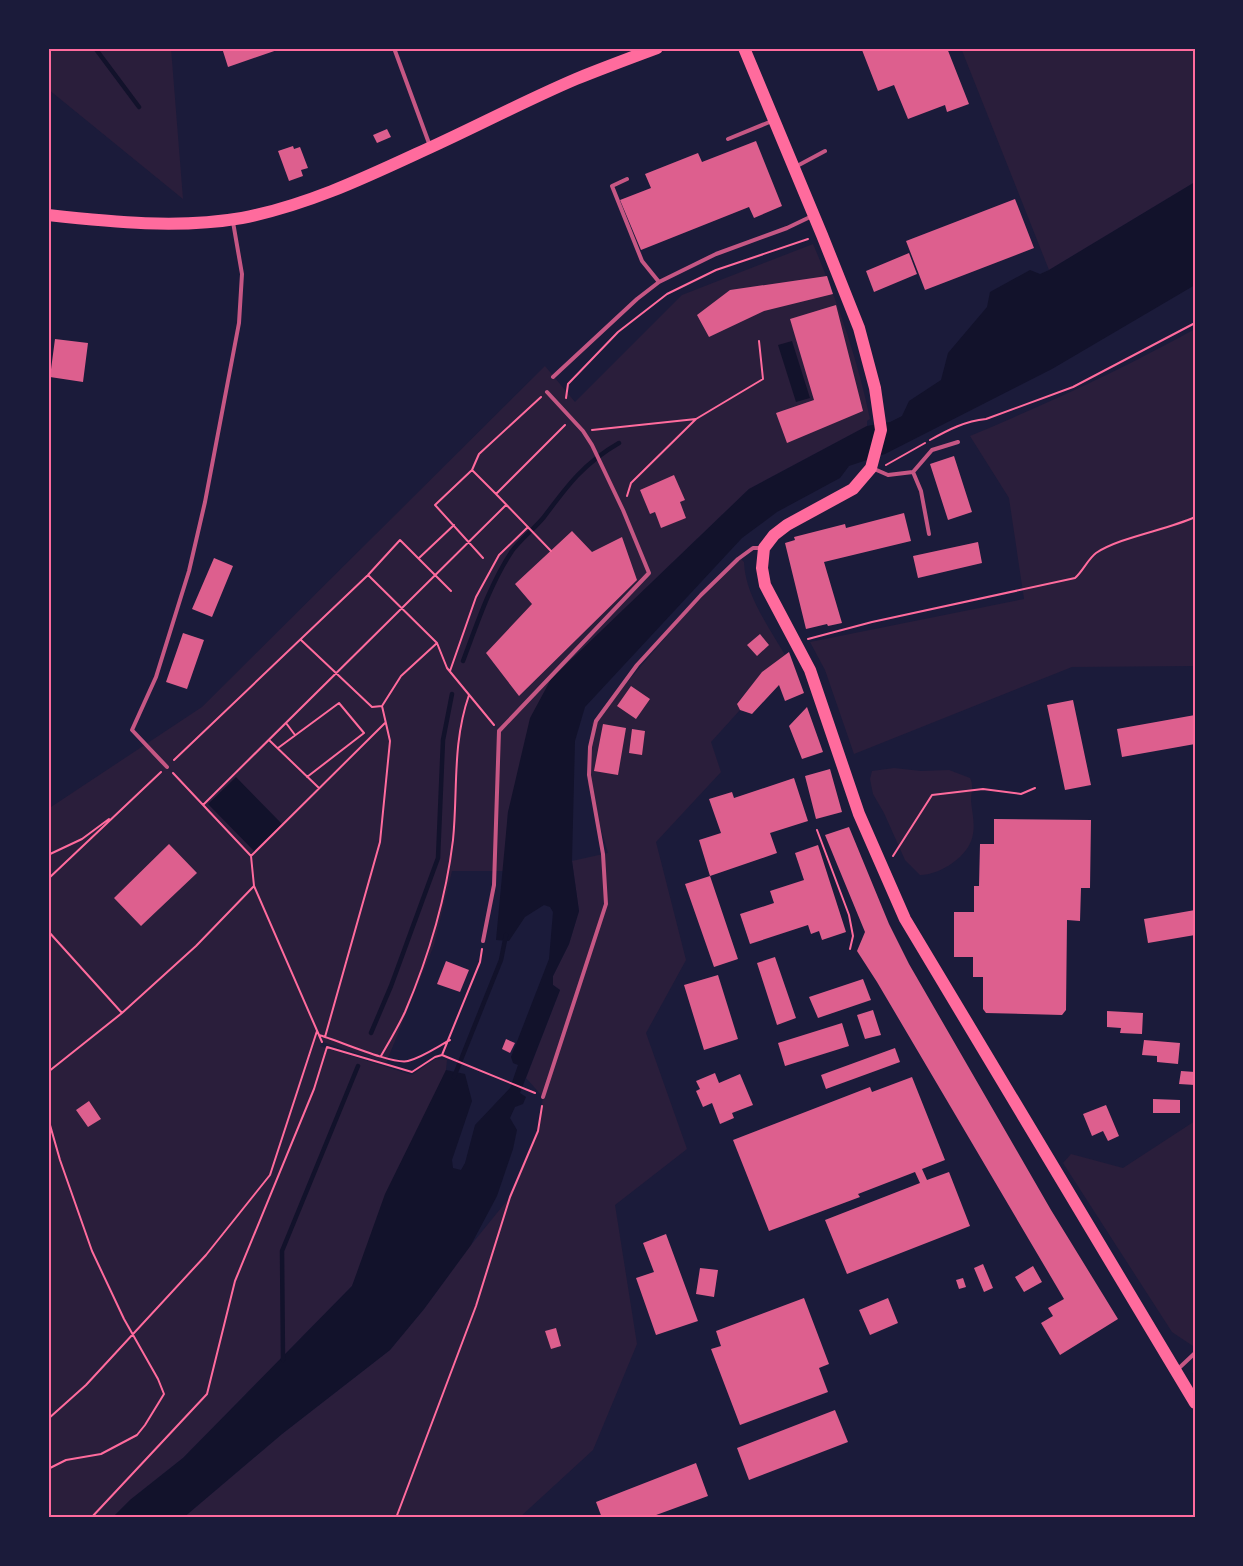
<svg xmlns="http://www.w3.org/2000/svg" width="1243" height="1566" font-family="'Fira Sans Condensed',sans-serif">
<rect width="100%" height="100%" fill="#1b1b3a"/>
<path fill="#2a1e3b" d="M48,48h123l12,151 -135,-110z
M961,48h234v134l-146,88z
M813,244c24,56 45,116 57,175l-3,2v5l-118,63 -198,190 -43,133 -4,59h-52l-18,74 -48,118 -63,-21 -3,4 92,29 23,-16 12,1 -1,10 -94,216 -169,172 -53,42 -18,18h-64v-709l154,-102 343,-341 30,36 107,-107z
M1195,329v337l-123,1 -218,87 -29,-84 -15,-28 214,-43 -15,-101 -39,-62c76,-32 153,-67 225,-107z
M741,559l3,3c1,33 25,65 41,93l-23,18 -25,30 3,7 -29,32 10,30 -65,70 30,118 -40,73 41,116 -72,56 22,139 -44,106 -74,68h-336l99,-84 108,-84 34,-41 47,-64 39,-48 28,-66 5,-34 -17,-19 34,-88 -7,-5v-9l16,-32 10,-33 -7,-50 36,-8 -20,-68 4,-62 98,-114z
M894,768l27,3 28,-1 21,8c4,8 1,14 1,23 1,11 4,22 2,33 -3,22 -33,41 -53,41l-15,-15 -21,-47 -11,-19 -3,-15 2,-8z
M1195,1121v255l-3,-4 1,-26 -21,-14 -109,-169 8,-9 52,14z"/>
<path fill="#12122b" d="M1195,182v103l-143,84 -167,85 -36,12 -9,12 -63,34 -35,26 -157,169 -10,34 -3,120 7,50 -10,33 -16,32v9l7,5 -40,103 6,4 -3,7 -8,3 -5,11 7,12 -4,19 -16,47 -26,49 -47,64 -34,41 -108,84 -99,84h-71l18,-18 53,-42 169,-172 33,-92 61,-124 19,4 7,27 -20,59 1,8 8,2 4,-7 10,-38 35,-37 8,-23 -5,-2 -2,-6 38,-98 4,-47 -3,-5 -6,-2 -19,12 -16,24 -13,-1 12,-128 22,-94 21,-39 198,-190 118,-63 23,-4 12,-6 7,-15 32,-21 7,-27 39,-46 3,-15 40,-22 10,4 9,-4z
M792,341l18,57 -14,4 -18,-57z
M236,777l46,47 -28,27 -46,-47z"/>
<g fill="none" stroke-linecap="round" stroke-linejoin="round">
<path stroke="#12122b" stroke-width="4.5" d="M95,48l44,59
M463,661c14,-37 27,-77 49,-110 9,-12 22,-22 32,-34 23,-31 40,-54 75,-74
M371,1033l20,-47 47,-128 5,-118 9,-46
M454,1077l47,-117 5,-25
M283,1360l-1,-109 76,-185"/>
</g>
<path fill="#dd5f8e" d="M222,48h61l-55,19z
M868,48h79l22,56 -22,8 -2,-7 -37,14 -14,-34 -16,6 -16,-41z
M387,129l4,8 -14,6 -4,-8z
M756,141l26,65 -28,12 -5,-11 -108,43 -21,-50 31,-12 -6,-14 53,-21 4,9z
M293,146l1,3 6,-2 8,21 -7,2 2,6 -14,5 -11,-30z
M1015,199l19,49 -109,42 -19,-49z
M909,253l8,21 -43,18 -8,-21z
M827,276l6,18 -69,17 -55,26 -12,-22 33,-25z
M836,305l27,106 -76,32 -11,-30 38,-13 -24,-81z
M55,339l33,4 -5,39 -33,-5z
M954,456l18,56 -24,8 -18,-56z
M674,475l11,25 -5,2 6,16 -25,10 -6,-16 -5,2 -10,-24z
M904,513l7,28 -87,21 18,61 -14,3 -1,-2 -21,5 -21,-86 10,-3 -1,-3 51,-13 1,4z
M572,531l20,21 30,-15 15,43 -118,116 -33,-43 46,-49 -17,-20z
M978,542l4,21 -64,15 -5,-22z
M214,558l19,8 -21,51 -20,-8z
M183,633l21,7 -17,49 -21,-7z
M760,634l9,11 -12,11 -10,-11z
M789,652l15,41 -19,8 -6,-16 -27,29 -12,-4 -3,-6 25,-32z
M631,686l19,13 -14,20 -19,-13z
M1073,700l18,85 -26,5 -18,-85z
M807,707l16,45 -21,7 -13,-33z
M1195,715v29l-73,13 -5,-28z
M603,724l23,4 -8,47 -24,-4z
M632,729l13,2 -3,24 -13,-2z
M830,769l12,43 -26,7 -11,-43z
M794,778l14,43 -38,12 7,20 -67,23 28,83 -24,8 -29,-83 25,-8 -11,-36 22,-7 -12,-34 23,-7 2,6z
M994,819l97,1 -1,68h-9l-1,33 -13,-1 -1,90 -4,5 -76,-2 -3,-4v-32h-10v-20h-19v-45h20v-26h5l1,-42h14z
M849,827l40,97 20,40 142,246 67,109 -58,36 -19,-32 12,-7 -5,-8 16,-9 -187,-317 -20,-31 8,-19 -40,-97z
M169,844l28,29 -56,53 -27,-28z
M818,845l28,87 -24,8 -3,-9 -8,3 -3,-9 -58,19 -10,-30 34,-11 -4,-12 34,-11 -9,-27z
M1195,910v25l-47,8 -4,-24z
M775,957l21,61 -19,7 -20,-62z
M446,961l23,9 -9,22 -23,-8z
M718,975l20,64 -34,11 -20,-65z
M863,979l8,21 -53,18 -9,-21z
M873,1010l8,25 -16,4 -8,-24z
M1107,1011l36,2 -1,21 -22,-1 1,-5 -14,-1z
M842,1023l7,23 -64,20 -7,-23z
M506,1039l9,4 -5,10 -8,-4z
M1144,1040l36,3 -2,21 -21,-2v-6l-15,-1z
M895,1048l5,14 -74,27 -5,-14z
M1181,1071l14,1v13l-16,-1z
M715,1073l4,10 21,-9 13,31 -21,8 2,5 -14,6 -8,-21 -9,4 -7,-16 4,-2 -4,-8z
M912,1077l33,83 -23,9 5,11 22,-8 21,54 -123,48 -22,-54 95,-37 -5,-11 -57,22 2,3 -91,34 -36,-91 137,-53 2,5z
M1153,1099l27,1v13h-27z
M89,1101l12,18 -13,8 -12,-17z
M1106,1105l13,31 -11,5 -5,-10 -11,5 -9,-22z
M666,1234l32,87 -42,14 -20,-57 18,-6 -11,-29z
M983,1264l10,24 -9,4 -10,-24z
M1033,1266l9,16 -18,10 -9,-15z
M700,1268l18,2 -4,27 -18,-3z
M963,1278l3,9 -7,2 -3,-9z
M804,1298l25,66 -10,4 9,24 -88,33 -29,-76 10,-3 -5,-15z
M888,1298l10,25 -28,12 -11,-25z
M556,1328l5,18 -10,3 -6,-18z
M835,1410l13,32 -99,38 -12,-32z
M696,1463l12,33 -60,22h-46l-6,-16z"/>
<g fill="none" stroke-linecap="round" stroke-linejoin="round">
<path stroke="#ff6b9d" stroke-width="2" d="M566,398l2,-14 50,-52 49,-38 49,-24 92,-31
M592,430l104,-11 67,-40 -4,-38
M930,440c18,-10 35,-19 56,-21l87,-32 122,-64
M886,465l39,-22
M472,470l24,24 69,-69
M496,494l55,57
M627,496l4,-13 65,-64
M419,558l35,-33
M483,558l-48,-53 37,-35 7,-16 62,-57
M368,575l69,68 10,25 47,57
M808,639l64,-17 203,-44c8,-7 13,-19 21,-25 24,-16 71,-23 99,-36
M301,640l71,67 10,-1
M450,671l26,-74 23,-42 29,-28
M286,723l9,12
M269,740l50,48
M278,748l61,-45 25,30 -57,44
M174,760l194,-185 32,-35 51,51
M173,773l78,83 3,30 68,156
M203,805l303,-300
M817,830l32,85 4,21 -3,13
M48,855l34,-16 27,-20
M251,856l134,-133
M893,856l39,-61 51,-6 38,5 14,-6
M48,879l113,-107
M48,931l74,82
M319,1035c18,5 74,30 89,26 15,-4 29,-14 42,-21
M325,1037l55,-195 10,-101 -8,-35 19,-30 36,-33
M442,1055l38,-93 2,-13
M381,1056c8,-14 17,-29 24,-44 23,-54 41,-114 48,-172 5,-50 -1,-96 16,-145
M48,1072l74,-59 74,-67 58,-60
M48,1118l12,42 32,91 32,68 34,60 6,15 -19,31 -8,10 -36,19 -35,6 -18,9
M48,1419l38,-34 120,-130 64,-80 47,-144
M91,1518l116,-124 28,-113 79,-192 13,-42 85,25 23,-15 7,-2 93,38
M396,1518l80,-212 34,-109 28,-66 4,-25"/>
<path stroke="#c65784" stroke-width="4" d="M394,48l36,98
M728,139l44,-18
M797,166l28,-15
M627,179l-15,7 30,75 17,21
M553,377l84,-78 22,-17 57,-28 71,-26 23,-11
M872,468l16,7 25,-3 19,-22 26,-8
M913,472l8,19 8,43
M167,767l-35,-37 24,-53 33,-106 16,-69 34,-179 3,-49 -9,-52
M483,941l11,-56 5,-154 150,-158 -26,-63 -31,-65 -9,-14 -36,-39
M543,1097l63,-193 -3,-50 -14,-79 1,-28 6,-26 41,-56 64,-70 37,-36 15,-11h10
M1178,1369l17,-16"/>
<path stroke="#ff6b9d" stroke-width="12" d="M744,48l78,187 37,93 16,60 6,42 -10,38 -18,21 -66,36 -13,10 -10,13 -2,20 3,17 45,85 49,144 46,105 290,484"/>
<path stroke="#ff6b9d" stroke-width="12" d="M48,215c65,7 130,14 194,3 62,-12 118,-38 174,-64 54,-24 106,-52 160,-75 27,-11 54,-21 81,-31"/>
</g>
<rect width="1243" height="1566" fill="none" stroke="#1b1b3a" stroke-width="99"/>
<rect x="50" y="50" width="1144" height="1466" fill="none" stroke="#ff6b9d" stroke-width="2"/>
</svg>
